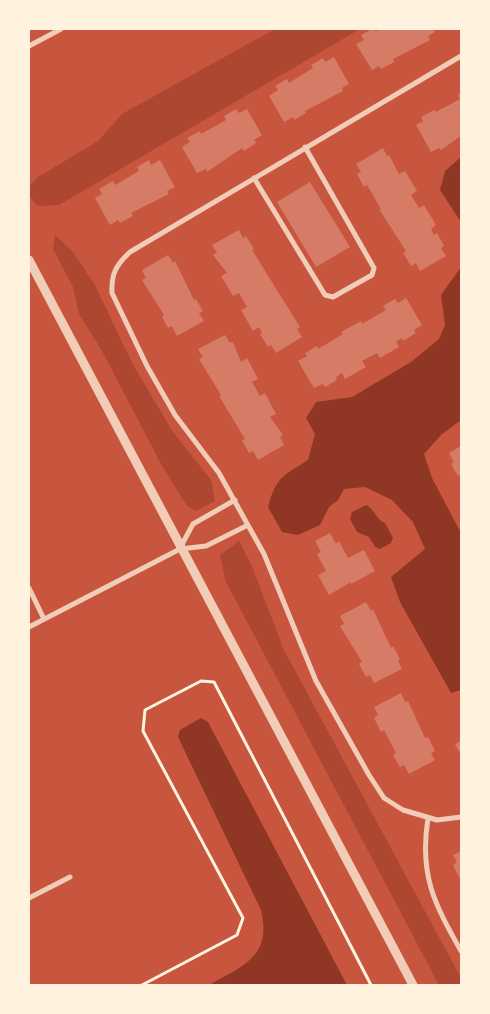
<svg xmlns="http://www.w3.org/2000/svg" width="490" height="1014" font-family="Jost,sans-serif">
<rect width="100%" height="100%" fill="#c8553d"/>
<path fill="#ae4732" d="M275,29h85l-301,176 -21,1 -9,-10v-9l9,-10 60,-36 24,-27z
M55,235l17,16 23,34 37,78 41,69 38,48 4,21 -19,10 -9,-5 -26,-42 -60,-115 -22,-35 -6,-27 -20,-38z
M239,541l12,23 33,86 177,328v7h-22l-214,-405 -5,-25z"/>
<path fill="#8f3625" d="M461,157v65l-21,-32 5,-19z
M461,267v153l-20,15 -17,19 8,24 29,55v157l-10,3 -51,-91 -9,-25 34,-28 -12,-27 -21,-22 -27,-13 -21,2 -6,11 -9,7 -9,18 -22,10 -16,-3 -14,-25c8,-30 15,-31 40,-47l7,-26 -9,-16 10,-16 36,-5 59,-35 28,-23 6,-14 -4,-30z
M366,505c9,4 10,15 19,18l8,15 -2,5 -11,6 -5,-2 -6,-10 -12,-5 -7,-13 2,-7z
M201,718l7,4 139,263h-138c35,-20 63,-28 52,-75l-83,-173 2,-7z"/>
<path fill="#d67c66" d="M372,29l4,2 5,-2h52l2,3 -7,4 2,4 -37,19 1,3 -13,7 -2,-3 -7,4 -16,-26 8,-4 -3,-5z
M334,57l15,27 -7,4 1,3 -38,20 1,2 -12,7 -1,-3 -9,5 -15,-26 9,-6 -3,-4 12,-7 2,4 24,-15 -2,-3 12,-7 2,4z
M461,93v43l-20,14 -2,-2 -8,4 -15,-27 7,-4 -2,-4 13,-7 2,2 24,-13 -2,-4z
M236,109l3,4 8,-4 15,26 -8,5 2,3 -12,8 -2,-3 -35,24 -1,-3 -9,4 -15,-26 8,-5 -3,-4 13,-7 1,3 25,-14 -2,-4z
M383,148l4,8 2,-1 10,19 6,-3 12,20 -6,4 8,13 5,-3 12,20 -5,4 3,6 3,-2 7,13 -3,2 5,8 -26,15 -4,-8 -5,3 -8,-13 3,-2 -27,-42h2l-14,-24 -3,2 -7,-13 4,-2 -5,-8z
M149,160l2,5 9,-5 15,27 -8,4 2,3 -38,19 2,3 -13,7 -2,-3 -8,5 -15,-27 7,-4 -3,-5 14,-8 2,4 24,-14 -2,-4z
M310,182l40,65 -34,20 -39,-65z
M239,230l4,8 3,-2 8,13 -2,1 48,77 -3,2 5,8 -26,16 -5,-8 -3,2 -8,-13 2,-1 -3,-6 -6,4 -12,-21 6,-3 -8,-14 -6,3 -12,-20 6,-3 -14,-18 4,-2 -5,-8z
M168,255l5,8 2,-2 19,39 2,-1 7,12 -4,2 5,8 -27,15 -5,-10 -4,2 -6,-11 2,-2 -22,-35 4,-2 -4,-8z
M406,298l16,27 -8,5 2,3 -13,8 -1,-3 -6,4 3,5 -19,11 -3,-5 -15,8 4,6 -21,12 -3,-6 -6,4 1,3 -12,7 -2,-3 -9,4 -16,-27 9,-5 -2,-3 12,-7 1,3 25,-15 -2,-2 20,-11 1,3 24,-14 -3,-4 12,-7 3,4z
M225,335l5,8 3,-1 8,20 6,-4 11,21 -6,3 8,14 5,-3 11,21 -6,3 13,18 -3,2 4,8 -26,15 -5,-9 -4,2 -7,-13 3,-1 -26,-43 2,-1 -22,-36 4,-2 -5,-8z
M461,446v28l-3,2 -7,-12 3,-2 -5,-9z
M330,533l6,11 3,-3 9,17 16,-8 11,21 -24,13v-2l-22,13 -11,-20 8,-4 -9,-17 4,-2 -6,-11z
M366,602l5,9 2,-2 18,39 2,-2 7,13 -2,2 4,8 -28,14 -4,-8 -4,2 -7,-13 3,-2 -22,-36 4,-2 -4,-8z
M401,693l4,9 3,-1 17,37 3,-1 7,14 -4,2 4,7 -26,14 -5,-9 -4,2 -7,-12 3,-2 -12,-23 -3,2 -7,-14 4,-3 -4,-8z
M461,740v14l-6,-9z
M461,851v27l-1,1 -7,-14 4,-3 -4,-7z"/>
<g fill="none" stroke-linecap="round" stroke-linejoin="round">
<path stroke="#fff3e0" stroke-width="3" d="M142,985l95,-50 6,-17 -100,-187 2,-21 56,-29 13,1 157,303"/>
<path stroke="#f1ccb7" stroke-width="5" d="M29,46l32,-17
M461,56l-331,196c-14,13 -19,22 -18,41l35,73 28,49 44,58 45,81 52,127 53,94 15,23 19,12 34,10 24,-3
M254,178l71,117 8,2 39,-22 2,-7 -69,-121
M180,548l13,-24 42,-24
M29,588l15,31
M29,627l151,-78 26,-3 42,-21
M428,818c-9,57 6,85 33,133
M29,898l41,-21"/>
<path stroke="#f1ccb7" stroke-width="9" d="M29,260l384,725"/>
</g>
<rect width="490" height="1014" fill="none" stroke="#fff3e0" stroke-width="60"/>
</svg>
